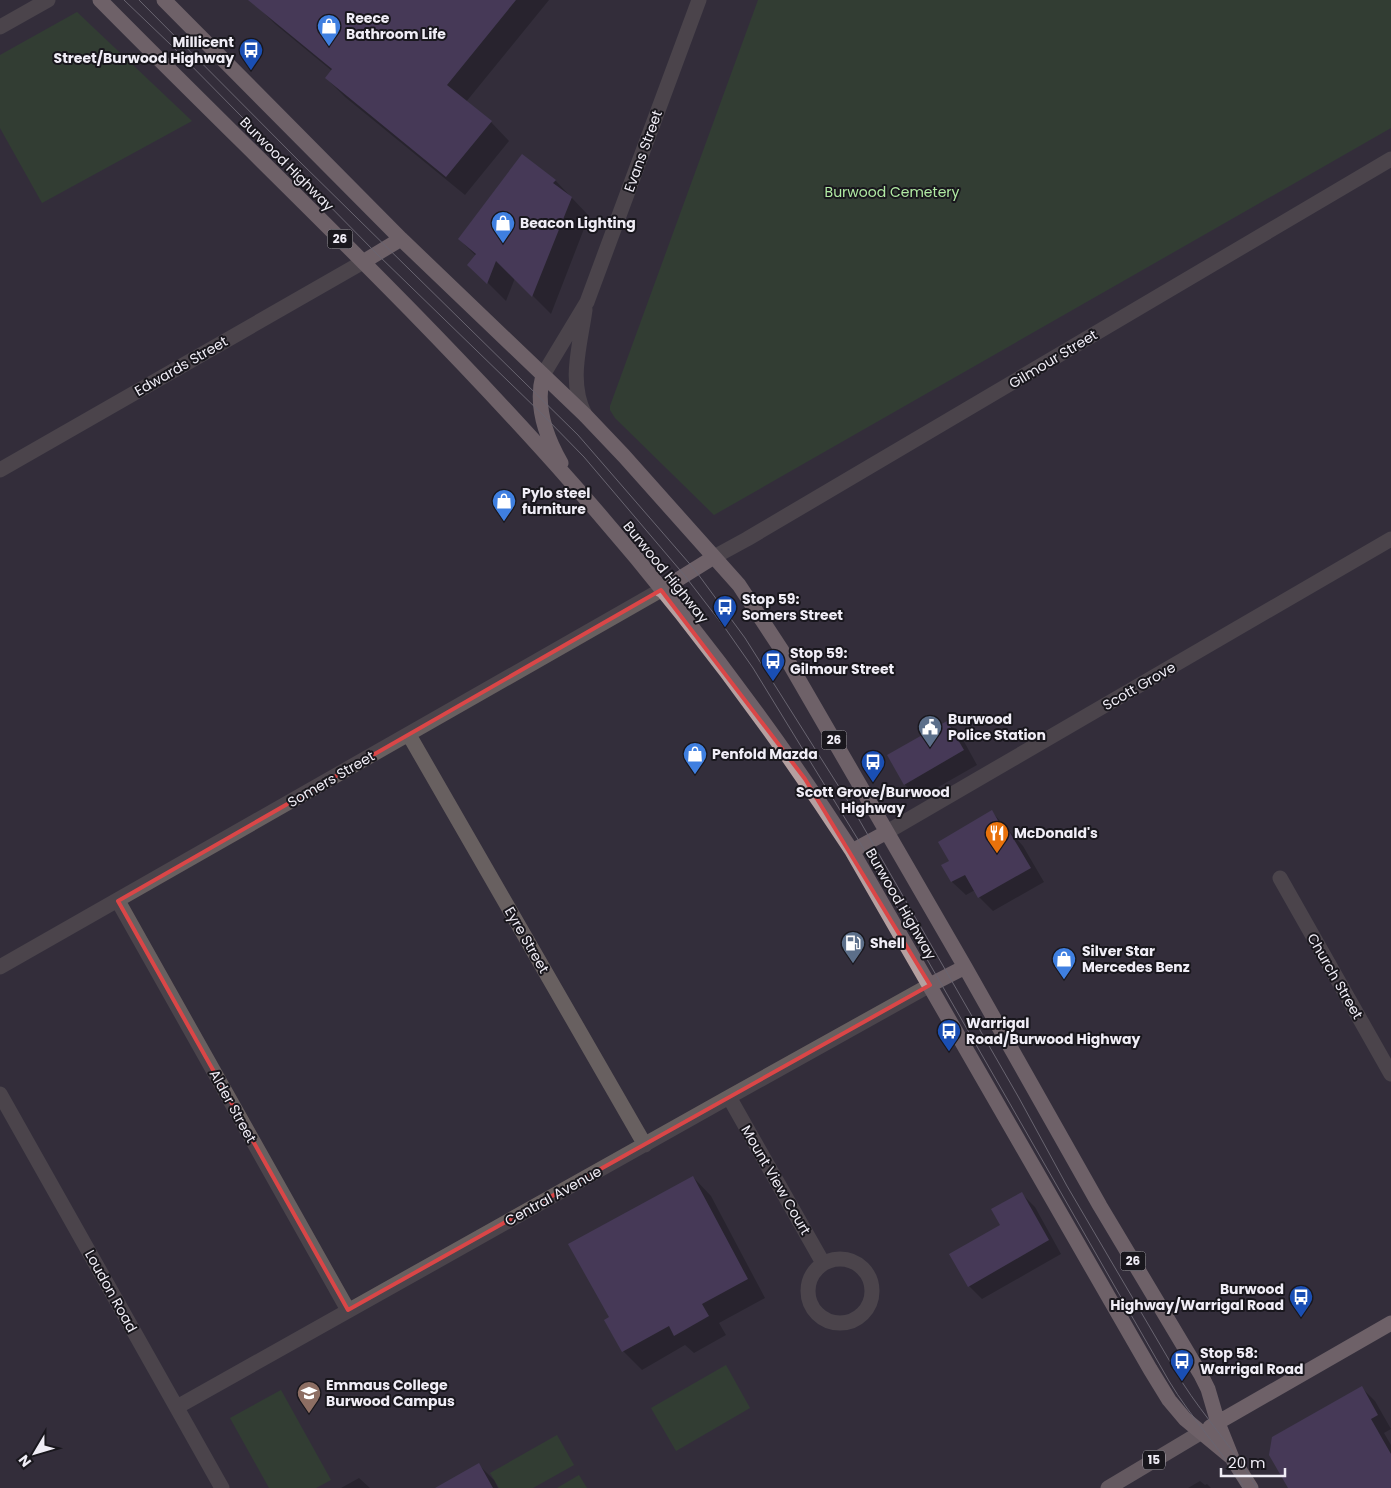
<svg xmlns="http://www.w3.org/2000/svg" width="1391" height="1488" font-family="Poppins,sans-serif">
<rect width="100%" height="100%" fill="#332e3b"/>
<path fill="#31512b" d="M758,0h633v128l-677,387 -99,-97 -5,-8v-4z
M77,12l115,109 -150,82 -42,-75v-73z
M726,1365l24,43 -74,43 -25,-43z
M281,1390l50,90 -15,8h-47l-39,-70z
M557,1435l17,30 -41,23h-34l-9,-15z
M579,1475l8,13h-30z"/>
<path fill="#0007" d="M261,0h288l-83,102 25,20 18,19 -44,54 -120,-98 -19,-19 6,-7 -57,-47 -18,-18z
M555,180l34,36 -38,98 -36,-36 -9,23 -37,-37 7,-8 -17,-17z
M947,722l14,14 16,29 -58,33 -14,-13 -16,-29z
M992,812l31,34 21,36 -51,29 -14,-14 -4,-7 -9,5 -14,-13 -9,-17 7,-4z
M693,1177l18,19 54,102 -46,25 7,12 -32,18 -9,-8 -43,25 -19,-19 -13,-34z
M1022,1194l13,13 26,47 -79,45 -13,-13 32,-61z
M1361,1387l14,14 16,28 -7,4 7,12v43h-102z
M479,1465l15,15 4,8h-60z
M359,1478l11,10h-29z
M1200,1481l5,4 2,-1 4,4h-23z"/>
<path fill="#5d487a" d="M248,0h268l-69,85 45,36 -46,56 -121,-99 7,-9z
M522,154l34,26 -3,3 19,14 -40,100 -36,-36 -9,23 -20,-19 9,-11 -18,-15z
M947,721l17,29 -60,35 -17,-30z
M992,810l13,23 4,-2 22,37 -53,30 -13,-23 -14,7 -10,-17 8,-4 -11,-19z
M693,1176l55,103 -46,25 7,12 -35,20 -5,-10 -47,26 -18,-32 5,-3 -41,-73z
M1022,1192l27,48 -81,47 -19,-33 51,-29 -9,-16z
M1362,1386l16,29 -7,4 20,35v34h-103l-19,-33 3,-18z
M479,1463l14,25h-58z"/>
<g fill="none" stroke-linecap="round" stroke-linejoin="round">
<path stroke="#686060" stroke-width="15" d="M0,27l48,-27
M543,375l44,-73 112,-302
M585,415c-17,-33 -5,-69 0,-105
M0,470l363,-208
M714,557l33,-18 644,-380
M409,735l236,410
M887,832l504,-293
M1280,878l111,196
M118,901l230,409
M0,967l661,-377
M0,1094l222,394
M729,1097l94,166
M808 1291a32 32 0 1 1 64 0a32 32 0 1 1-64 0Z
M177,1407l552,-310 201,-112"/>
<path stroke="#9f8e8e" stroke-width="15" d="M1108,1488l92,-55"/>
<path stroke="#b5a0a0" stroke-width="15" d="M100,0c158,160 323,314 472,483 102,115 196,239 280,368l298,518 19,31 16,19 46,38
M164,0l237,239 184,176 39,41 115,129 42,64 184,318 135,239 101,169 7,14 10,34 14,35 19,30
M363,262l38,-23
M543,375c-8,30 3,62 18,88
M661,590l53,-33
M852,851l35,-19
M930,985l35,-18
M1210,1427l181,-104"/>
<path stroke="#aba7b2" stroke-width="1" d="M124,0l46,44 207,210 165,160 42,43 101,119 40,52 28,40 109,178 307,535c22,37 53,69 75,107
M139,0l160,161 279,274 117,135 50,68 108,171 166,289 48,88 115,196c23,36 53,68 75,106"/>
</g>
<path d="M0 0H1391V1488H0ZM661,590l144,189 125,206 -582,325 -230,-409z" fill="#332e3b" fill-opacity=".55" fill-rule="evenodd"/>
<path fill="none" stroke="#da4647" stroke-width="4" stroke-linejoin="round" d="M661,590l144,189 125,206 -582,325 -230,-409z"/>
<defs>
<g id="shop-pin" transform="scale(1.25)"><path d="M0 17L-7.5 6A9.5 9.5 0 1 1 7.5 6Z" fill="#3f7fe0" stroke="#19171d"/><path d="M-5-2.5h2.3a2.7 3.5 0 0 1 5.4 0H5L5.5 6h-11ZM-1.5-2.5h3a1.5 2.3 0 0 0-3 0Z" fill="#fff"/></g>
<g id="bus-pin" transform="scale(1.25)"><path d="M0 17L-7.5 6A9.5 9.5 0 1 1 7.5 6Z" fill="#1a4fb4" stroke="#19171d"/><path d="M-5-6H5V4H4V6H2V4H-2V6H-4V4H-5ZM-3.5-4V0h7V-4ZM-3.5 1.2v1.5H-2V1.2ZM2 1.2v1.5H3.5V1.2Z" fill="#fff"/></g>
<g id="civic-pin" transform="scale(1.25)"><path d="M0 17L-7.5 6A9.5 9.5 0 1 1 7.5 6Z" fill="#5c6f8a" stroke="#19171d"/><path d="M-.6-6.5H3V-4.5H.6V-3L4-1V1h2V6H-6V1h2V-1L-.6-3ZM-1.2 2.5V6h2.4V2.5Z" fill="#fff"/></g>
<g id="restaurant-pin" transform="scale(1.25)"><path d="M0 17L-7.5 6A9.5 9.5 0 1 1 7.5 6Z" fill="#e8710a" stroke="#19171d"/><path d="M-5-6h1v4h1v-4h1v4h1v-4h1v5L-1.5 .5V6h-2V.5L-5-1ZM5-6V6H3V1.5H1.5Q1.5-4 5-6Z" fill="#fff"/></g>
<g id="fuel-pin" transform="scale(1.25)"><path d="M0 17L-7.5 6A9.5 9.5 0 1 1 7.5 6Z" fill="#5c6f8a" stroke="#19171d"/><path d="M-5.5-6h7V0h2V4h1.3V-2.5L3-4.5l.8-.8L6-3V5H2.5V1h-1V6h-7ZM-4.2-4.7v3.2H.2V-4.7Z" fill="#fff"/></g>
<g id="school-pin" transform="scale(1.25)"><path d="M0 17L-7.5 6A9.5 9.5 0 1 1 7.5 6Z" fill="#8d6e63" stroke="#19171d"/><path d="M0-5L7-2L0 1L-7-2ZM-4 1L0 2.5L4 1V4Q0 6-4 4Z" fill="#fff"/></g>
</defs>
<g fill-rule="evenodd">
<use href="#shop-pin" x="329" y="26"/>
<use href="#bus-pin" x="251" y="50"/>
<use href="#shop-pin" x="503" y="223"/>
<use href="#shop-pin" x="504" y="501"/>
<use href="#bus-pin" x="725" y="607"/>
<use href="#bus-pin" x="773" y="661"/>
<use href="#civic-pin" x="930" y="727"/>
<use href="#shop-pin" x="695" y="754"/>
<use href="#bus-pin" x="873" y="762"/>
<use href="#restaurant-pin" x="997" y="833"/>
<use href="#fuel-pin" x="853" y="943"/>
<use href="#shop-pin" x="1064" y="959"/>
<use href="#bus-pin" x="949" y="1031"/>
<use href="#bus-pin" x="1301" y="1297"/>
<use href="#bus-pin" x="1182" y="1361"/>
<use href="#school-pin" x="309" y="1393"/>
</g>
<g text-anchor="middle" stroke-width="4" stroke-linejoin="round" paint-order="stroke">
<g fill="#19171d" stroke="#b0adb5" stroke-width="1">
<rect x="327.5" y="229.5" width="25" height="19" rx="4"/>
<rect x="821.5" y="730.5" width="25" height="19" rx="4"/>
<rect x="1120.5" y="1251.5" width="25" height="19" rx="4"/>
<rect x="1143" y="1450.5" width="22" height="19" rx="4"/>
</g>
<g font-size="12" font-weight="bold" fill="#f0edf6">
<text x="340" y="243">26</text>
<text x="834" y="744">26</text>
<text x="1133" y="1265">26</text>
<text x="1154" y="1464">15</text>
</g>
<g font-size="14" font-weight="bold" fill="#f0edf6" stroke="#19171d" text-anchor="start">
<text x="346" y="23">Reece<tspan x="346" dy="16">Bathroom Life</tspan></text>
<text x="234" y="47" text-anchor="end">Millicent<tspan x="234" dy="16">Street/Burwood Highway</tspan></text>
<text x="520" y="228">Beacon Lighting</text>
<text x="522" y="498">Pylo steel<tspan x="522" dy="16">furniture</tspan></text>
<text x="742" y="604">Stop 59:<tspan x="742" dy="16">Somers Street</tspan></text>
<text x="790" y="658">Stop 59:<tspan x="790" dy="16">Gilmour Street</tspan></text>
<text x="948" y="724">Burwood<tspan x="948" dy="16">Police Station</tspan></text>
<text x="712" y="759">Penfold Mazda</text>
<text x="873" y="797" text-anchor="middle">Scott Grove/Burwood<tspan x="873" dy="16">Highway</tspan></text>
<text x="1014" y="838">McDonald's</text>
<text x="870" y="948">Shell</text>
<text x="1082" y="956">Silver Star<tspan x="1082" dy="16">Mercedes Benz</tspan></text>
<text x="966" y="1028">Warrigal<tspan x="966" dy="16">Road/Burwood Highway</tspan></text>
<text x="1284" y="1294" text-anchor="end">Burwood<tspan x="1284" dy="16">Highway/Warrigal Road</tspan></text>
<text x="1200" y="1358">Stop 58:<tspan x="1200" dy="16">Warrigal Road</tspan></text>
<text x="326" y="1390">Emmaus College<tspan x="326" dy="16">Burwood Campus</tspan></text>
</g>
<g font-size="14" fill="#f0edf6" stroke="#19171d">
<text transform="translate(643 151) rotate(-70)" y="5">Evans Street</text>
<text transform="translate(287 164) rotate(45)" y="5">Burwood Highway</text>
<text transform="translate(1053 359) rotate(-31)" y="5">Gilmour Street</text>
<text transform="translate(181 366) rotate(-30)" y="5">Edwards Street</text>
<text transform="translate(666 572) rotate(51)" y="5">Burwood Highway</text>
<text transform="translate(1139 686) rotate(-30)" y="5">Scott Grove</text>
<text transform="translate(331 779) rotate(-30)" y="5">Somers Street</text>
<text transform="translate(901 904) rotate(60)" y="5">Burwood Highway</text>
<text transform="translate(527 940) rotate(60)" y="5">Eyre Street</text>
<text transform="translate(1335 976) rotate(60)" y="5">Church Street</text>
<text transform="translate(233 1106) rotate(61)" y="5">Alder Street</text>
<text transform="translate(776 1180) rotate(60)" y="5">Mount View Court</text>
<text transform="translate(553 1196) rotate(-29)" y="5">Central Avenue</text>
<text transform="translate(111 1291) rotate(61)" y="5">Loudon Road</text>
</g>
<g font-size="14" fill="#b0eaa3" stroke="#19171d">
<text x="892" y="197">Burwood Cemetery</text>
</g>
</g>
<g transform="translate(35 1453) rotate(232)" stroke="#19171d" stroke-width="4" paint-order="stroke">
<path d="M0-4L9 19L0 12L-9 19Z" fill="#f0edf6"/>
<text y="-8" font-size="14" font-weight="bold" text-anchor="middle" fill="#f0edf6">N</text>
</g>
<path d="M1221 1468v8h64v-8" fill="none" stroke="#f0edf6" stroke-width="2.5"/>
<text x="1228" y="1468" font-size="15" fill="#f0edf6" stroke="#19171d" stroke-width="4" paint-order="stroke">20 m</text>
</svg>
